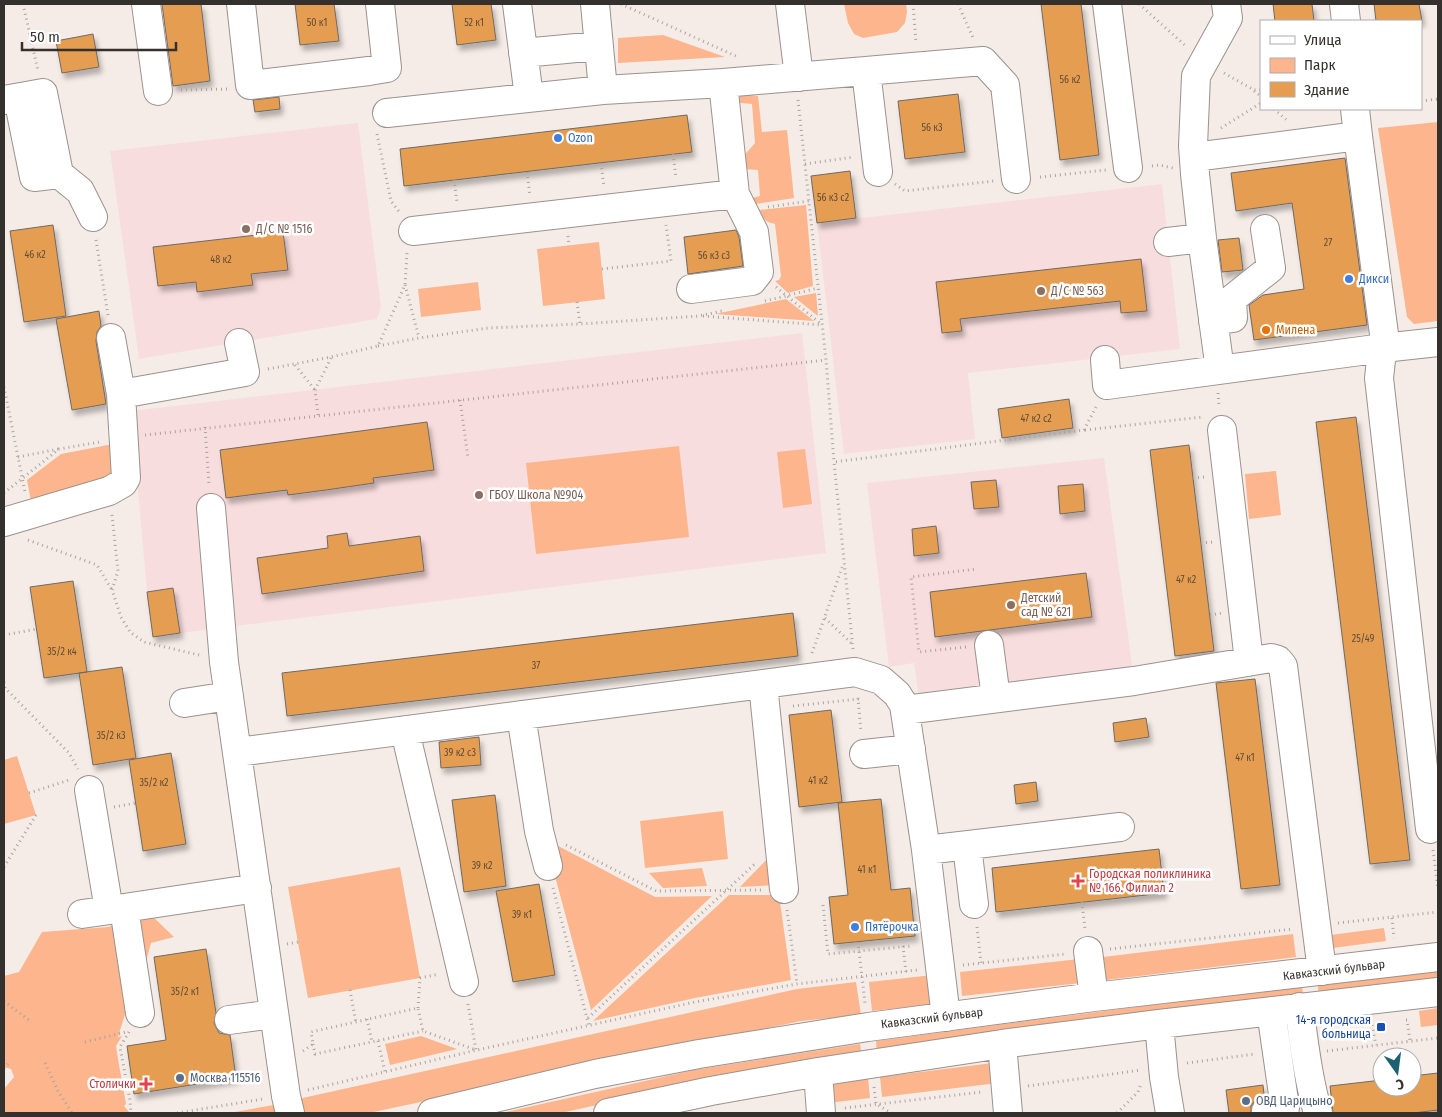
<svg xmlns="http://www.w3.org/2000/svg" width="1442" height="1117" font-family="'Fira Sans Condensed',sans-serif">
<defs>
<filter id="shadow"><feDropShadow dx="3" dy="5.5" stdDeviation="2.5" flood-color="#0004"/></filter>
</defs>
<rect width="100%" height="100%" fill="#f5ece7"/>
<path fill="#f8ddde" d="M358,123l23,184 -4,12 -238,40 -29,-208z
M1162,184l18,165 -212,24 7,66 -131,15 -27,-231z
M802,333l24,220 -646,80 -7,-45 -26,4 -16,-181z
M1104,458l29,214 -214,26 -5,-35 -25,4 -22,-184z"/>
<path fill="#fcb58c" d="M844,4h62l1,8 -2,11 -8,9 -34,6 -9,-4 -6,-11z
M663,35l62,22 -107,6v-25z
M732,93l26,3 4,36 25,-2 7,68 -44,7 -2,-6 12,-3 -2,-26 -16,-1 -1,-10 14,-16 -3,-39 -21,-2z
M1438,122v199l-24,3 -7,-7 -29,-189z
M806,205l7,81 -25,7 -13,-12 4,-1 2,-4 -6,-52c-10,-2 -12,-5 -15,-14z
M599,242l6,57 -62,7 -6,-57z
M478,282l3,28 -60,7 -3,-28z
M816,293l2,23 -24,-19z
M786,299l28,22 -99,-7z
M113,444l2,31 -83,32 -5,-27 34,-26z
M679,446l10,91 -153,17 -10,-91z
M805,449l7,55 -29,4 -6,-56z
M1276,471l5,44 -32,4 -4,-45z
M17,756l19,59 -32,9v-64z
M723,811l5,48 -83,9 -5,-47z
M545,839l110,58 57,-1 -121,114z
M774,852l4,33 -38,2z
M400,867l20,111 -112,20 -20,-111z
M702,868l5,18 -44,2 -14,-15z
M729,895h50l12,85 -96,18 -102,23z
M149,913l25,24 -23,6 -7,26 -14,29 -12,39 4,-1 -6,10 2,13 8,45 -2,2 6,7h-126v-24l10,-12 -3,-8 -7,-2v-91l15,-4 23,-40 66,-5z
M1384,928l2,13 -61,8 -2,-13z
M1293,934l3,23 -190,23 -3,-23z
M1079,959l2,24 -119,13 -2,-24z
M1438,966v13l-119,14 -2,-11z
M933,975l4,29 -65,7 -3,-29z
M856,982l5,33 -60,6 -432,92h-67l-4,-14 499,-110z
M1302,985l1,9 -426,60 -1,-13z
M1438,1008v17l-17,2 -2,-16z
M421,1036l36,13 -67,16 -5,-21z
M860,1044l2,12 -131,19 -170,38h-60l193,-43z
M993,1063l5,20 -116,14 -2,-20z
M868,1078l2,20 -42,5 3,-19z
M279,1104l2,9h-52z"/>
<path fill="#e59e51" stroke="#6f6964" filter="url(#shadow)" d="M162,4h39l9,77 -37,5z
M295,4h39l5,37 -39,4z
M452,4h39l5,36 -39,5z
M1041,4h40l18,151 -39,5z
M1273,4h39l2,17h-39z
M1374,4h45l3,17h-46z
M93,34l6,33 -37,6 -6,-32z
M958,94l7,58 -60,7 -7,-58z
M279,97l1,12 -25,3 -2,-12z
M687,115l5,37 -288,34 -4,-37z
M1345,158l22,167 -113,15 -5,-35 14,-10 41,-6 -12,-86 -56,8 -5,-38z
M850,171l6,47 -39,5 -6,-47z
M53,225l13,91 -42,6 -14,-91z
M736,230l3,7 4,29 -55,8 -4,-37z
M283,232l5,38 -37,4 2,11 -56,7 -1,-10 -38,4 -5,-39z
M1239,238l4,32 -21,2 -4,-32z
M1141,259l6,52 -26,2 -1,-12 -160,18 2,12 -20,2 -6,-51z
M99,311l2,15 -4,6 -1,9 10,63 -34,6 -16,-91z
M1069,399l4,29 -71,10 -4,-29z
M1356,417l54,443 -40,4 -54,-442z
M427,422l7,48 -61,8 1,5 -48,7 -38,5 -1,-5 -61,8 -6,-48z
M1189,445l25,206 -39,5 -25,-206z
M996,480l3,27 -25,2 -3,-27z
M1083,484l2,27 -25,3 -2,-28z
M936,526l3,27 -25,3 -2,-27z
M347,533l2,13 71,-10 4,35 -162,23 -5,-36 71,-10 -1,-12z
M1086,573l6,44 -157,20 -5,-45z
M73,581l14,91 -43,6 -14,-91z
M173,588l7,45 -27,4 -6,-45z
M793,613l5,43 -511,60 -5,-43z
M122,667l14,91 -43,7 -14,-92z
M1255,679l25,206 -39,4 -25,-206z
M831,710l11,92 -43,5 -10,-92z
M1146,718l3,19 -34,5 -2,-19z
M479,737l2,28 -40,3 -2,-26z
M171,753l15,91 -43,7 -14,-91z
M1036,782l2,19 -22,3 -2,-19z
M495,795l11,91 -42,6 -12,-92z
M881,799l10,91 19,-2 5,48 -81,8 -5,-47 19,-2 -10,-92z
M1159,849l5,44 -168,19 -4,-44z
M539,884l16,91 -42,7 -17,-91z
M206,949l10,64 -2,10 5,10 11,2 6,43 -102,16 -7,-48 39,-6 -12,-83z
M1438,1073v37l-25,3h-80l-3,-27 52,-6v7h30v-11z
M1263,1085l1,10 -8,4 -5,7v7h-22l-3,-23z"/>
<g fill="none" stroke-linecap="round" stroke-linejoin="round">
<g stroke="#9a928e" stroke-width="30">
<path id="minor" d="M146,4l12,87
M241,4l9,81 119,-14 18,-3 -7,-64
M517,4l12,93
M595,4l8,86
M790,4l9,73
M1107,4l21,164
M1344,4l2,17
M523,53l75,-7
M866,71l12,101
M723,83l260,-22 22,24 11,94
M18,98l16,79 25,-3
M4,100l39,-7 16,81 21,17 13,26
M1355,109l3,27
M387,113l216,-23 120,-7 12,111 -322,37
M1194,157l164,-21 26,198 -5,44 51,451
M1168,242l34,-4
M691,289l61,-8 7,-9 -5,-40 -19,-38
M1213,321l20,-3 -1,-19 39,-31 -6,-39
M1105,360l2,25 276,-37 55,-6
M1220,370l-18,-132 -7,-64 -2,-28 3,-70 32,-58 -2,-14
M121,394l124,-22 -6,-29
M1222,430l27,231
M211,508l13,154 62,434 4,17
M4,522l105,-31 14,-8 3,-5 -5,-84 -10,-56
M989,645l7,53
M763,684l21,205
M184,703l45,-7
M905,710l229,-29 137,-23 7,2 5,6 39,305
M521,715l18,116 9,35
M405,731l59,251
M237,752l618,-80 26,8 16,14 7,11 22,145 20,167
M864,754l47,-5
M89,790l20,120
M967,846l7,58
M926,850l194,-23
M82,914l42,-6
M1088,951l6,46
M1299,1007c5,35 9,72 19,106
M140,1013l-16,-105 133,-20
M229,1020l45,-6
M1159,1024l5,53 6,36
M1002,1044l6,69
M818,1072l3,41
M1266,1111l19,-3 -14,-97
M432,1113l163,-39 104,-20 169,-27 226,-30 344,-40
M608,1113l103,-22 107,-19 184,-28 157,-20 279,-32"/>
</g>
<path stroke="#aaa39f" stroke-width="3" stroke-dasharray="1 4" stroke-linecap="butt" d="M23,4l15,67
M621,4l117,53
M913,4l3,39
M958,4l16,36
M1139,4l48,43
M1224,73l30,17h7
M181,90l47,-1
M1254,91l7,5
M798,100l28,260 8,102
M1421,101l17,-2
M1274,109l15,13
M1221,128l40,-25
M377,134l14,67 9,12
M673,154l3,24
M601,163l3,24
M805,164l49,-7
M1152,166l7,-1 14,3
M527,172l3,24
M1040,177l66,-7
M454,180l3,22
M895,184l10,7 89,-10
M768,207l41,-6
M568,236l1,10
M96,240l12,75
M602,269l69,-8 -5,-36
M405,285l14,53
M776,287l45,37
M765,301l53,-13
M577,302l3,22
M703,316l119,9
M378,346l41,-8 69,-10 92,-4 119,-8 23,-5
M295,365l20,25
M268,369l63,-12 47,-11 27,-61 2,-32
M4,387l21,105
M1218,393l1,14
M460,400l8,58
M318,415l-3,-25 16,-32
M205,427l4,58
M1085,430l118,-13
M145,435l681,-75
M18,457l41,-8
M1193,478l12,-1
M4,493l55,-44 41,-7
M112,515l6,56 -6,19 9,27 9,15 14,10 55,13
M28,540l69,25 15,25
M1201,543l12,-1
M1210,615l12,-2
M825,618l27,26
M4,635l33,-6
M966,647l-47,5 -8,-75 65,-8
M853,649l-19,-187 250,-32 13,-25
M812,653l31,-88
M4,682l1,6 64,65 9,16
M858,698l3,34
M793,706l66,-7
M29,793l40,-13
M114,807l22,-4
M566,845l90,46 105,-1
M1433,850l5,39
M4,867l32,-52
M553,888l36,138
M1082,902l3,27
M823,905l5,49 83,-8
M787,910l10,74
M1392,918l2,20
M1338,923l100,-11
M977,927l4,36
M858,942l7,61
M287,944l11,-2
M903,946l3,26
M1110,949l183,-20
M963,965l103,-11
M350,990l6,33
M4,1001l26,20
M468,1004l8,46
M418,1008l2,-30 19,-4
M588,1018l169,-156
M367,1019l5,23
M1406,1020h1l3,21
M1372,1025l4,20
M129,1032l-9,15 10,53 1,13
M378,1041l7,31
M85,1042l41,-10
M313,1044l2,10 108,-23
M303,1051l10,-7 -2,-12 107,-24 5,23 53,19
M1327,1051l111,-13
M45,1063l13,28 14,22
M1187,1063l68,-9
M4,1068l4,-4
M1028,1086l113,-16
M874,1087l2,17 15,9
M308,1090l169,-40 218,-48 102,-18 120,-14
M845,1108l137,-16
M177,1113l86,-14
M1117,1113l21,-21 3,-8"/>
<use href="#minor" stroke="#fff" stroke-width="28"/>
</g>
<g fill="#3f7fe0" stroke="#fff" stroke-width="2">
<circle cx="558" cy="138" r="5"/>
<circle cx="1349" cy="279" r="5"/>
<circle cx="855" cy="927" r="5"/>
</g>
<g fill="#8d6e63" stroke="#fff" stroke-width="2">
<circle cx="246" cy="229" r="5"/>
<circle cx="1041" cy="291" r="5"/>
<circle cx="479" cy="495" r="5"/>
<circle cx="1011" cy="605" r="5"/>
</g>
<circle fill="#e8710a" stroke="#fff" stroke-width="2" cx="1266" cy="330" r="5"/>
<g fill="#e0444e" stroke="#fff" stroke-width="2">
<path d="M1075.5 873.5h5v5h5v5h-5v5h-5v-5h-5v-5h5z"/>
<path d="M143.5 1076.5h5v5h5v5h-5v5h-5v-5h-5v-5h5z"/>
</g>
<rect fill="#1a4fb4" stroke="#fff" stroke-width="2" x="1376" y="1022" width="10" height="10" rx="2.5"/>
<g fill="#5c6f8a" stroke="#fff" stroke-width="2">
<circle cx="180" cy="1078" r="5"/>
<circle cx="1246" cy="1101" r="5"/>
</g>
<g text-anchor="middle" stroke-width="5" stroke-linejoin="round" paint-order="stroke">
<g font-size="10" fill="#604c37">
<text x="317" y="26">50 к1</text>
<text x="474" y="26">52 к1</text>
<text x="1070" y="83">56 к2</text>
<text x="932" y="131">56 к3</text>
<text x="833" y="201">56 к3 с2</text>
<text x="1328" y="246">27</text>
<text x="35" y="258">46 к2</text>
<text x="714" y="259">56 к3 с3</text>
<text x="221" y="263">48 к2</text>
<text x="1036" y="422">47 к2 с2</text>
<text x="1186" y="583">47 к2</text>
<text x="1363" y="642">25/49</text>
<text x="62" y="655">35/2 к4</text>
<text x="536" y="669">37</text>
<text x="111" y="739">35/2 к3</text>
<text x="460" y="756">39 к2 с3</text>
<text x="1245" y="761">47 к1</text>
<text x="818" y="784">41 к2</text>
<text x="154" y="786">35/2 к2</text>
<text x="482" y="869">39 к2</text>
<text x="867" y="873">41 к1</text>
<text x="522" y="918">39 к1</text>
<text x="185" y="995">35/2 к1</text>
</g>
<g font-size="12" fill="#366cbe" stroke="#fff" text-anchor="start">
<text x="568" y="142">Ozon</text>
<text x="1359" y="283">Дикси</text>
<text x="865" y="931">Пятёрочка</text>
</g>
<g font-size="12" fill="#785e54" stroke="#fff" text-anchor="start">
<text x="256" y="233">Д/C № 1516</text>
<text x="1051" y="295">Д/C № 563</text>
<text x="489" y="499">ГБОУ Школа №904</text>
<text x="1021" y="602">Детский<tspan x="1021" dy="14">сад № 621</tspan></text>
</g>
<g font-size="12" fill="#c56008" stroke="#fff" text-anchor="start">
<text x="1276" y="334">Милена</text>
</g>
<g font-size="12" fill="#be3a42" stroke="#fff" text-anchor="start">
<text x="1089" y="878">Городская поликлиника<tspan x="1089" dy="14">№ 166. Филиал 2</tspan></text>
<text x="136" y="1088" text-anchor="end">Столички</text>
</g>
<g font-size="12" fill="#34302e" stroke="#fff">
<text transform="translate(1334 970) rotate(-7)" y="4">Кавказский бульвар</text>
<text transform="translate(932 1018) rotate(-7)" y="4">Кавказский бульвар</text>
</g>
<g font-size="12" fill="#164399" stroke="#fff" text-anchor="end">
<text x="1371" y="1024">14-я городская<tspan x="1371" dy="14">больница</tspan></text>
</g>
<g font-size="12" fill="#4e5e75" stroke="#fff" text-anchor="start">
<text x="190" y="1082">Москва 115516</text>
<text x="1256" y="1105">ОВД Царицыно</text>
</g>
</g>
<rect width="1442" height="1117" fill="none" stroke="#34302e" stroke-width="10"/>
<rect x="1260" y="20" width="162" height="90" fill="#ffffff" stroke="#aeacab"/>
<rect x="1270" y="36" width="25" height="8" fill="#ffffff" stroke="#aeacab"/>
<text x="1304" y="45" font-size="15" fill="#34302e">Улица</text>
<rect x="1270" y="58" width="25" height="15" fill="#fcb58c" stroke="#aeacab"/>
<text x="1304" y="70" font-size="15" fill="#34302e">Парк</text>
<rect x="1270" y="82" width="25" height="15" fill="#e59e51" stroke="#aeacab"/>
<text x="1304" y="95" font-size="15" fill="#34302e">Здание</text>
<g transform="translate(1397 1072) rotate(166)"><circle r="24" fill="#ffffff" stroke="#aeacab"/>
<path d="M0-4L9 19L0 12L-9 19Z" fill="#1b6172"/>
<text y="-8" font-size="14" font-weight="bold" text-anchor="middle" fill="#34302e">С</text>
</g>
<path d="M22 42v8h154v-8" fill="none" stroke="#34302e" stroke-width="2.5"/>
<text x="30" y="42" font-size="15" fill="#34302e" stroke="#ffffff" stroke-width="4" paint-order="stroke">50 m</text>
</svg>
